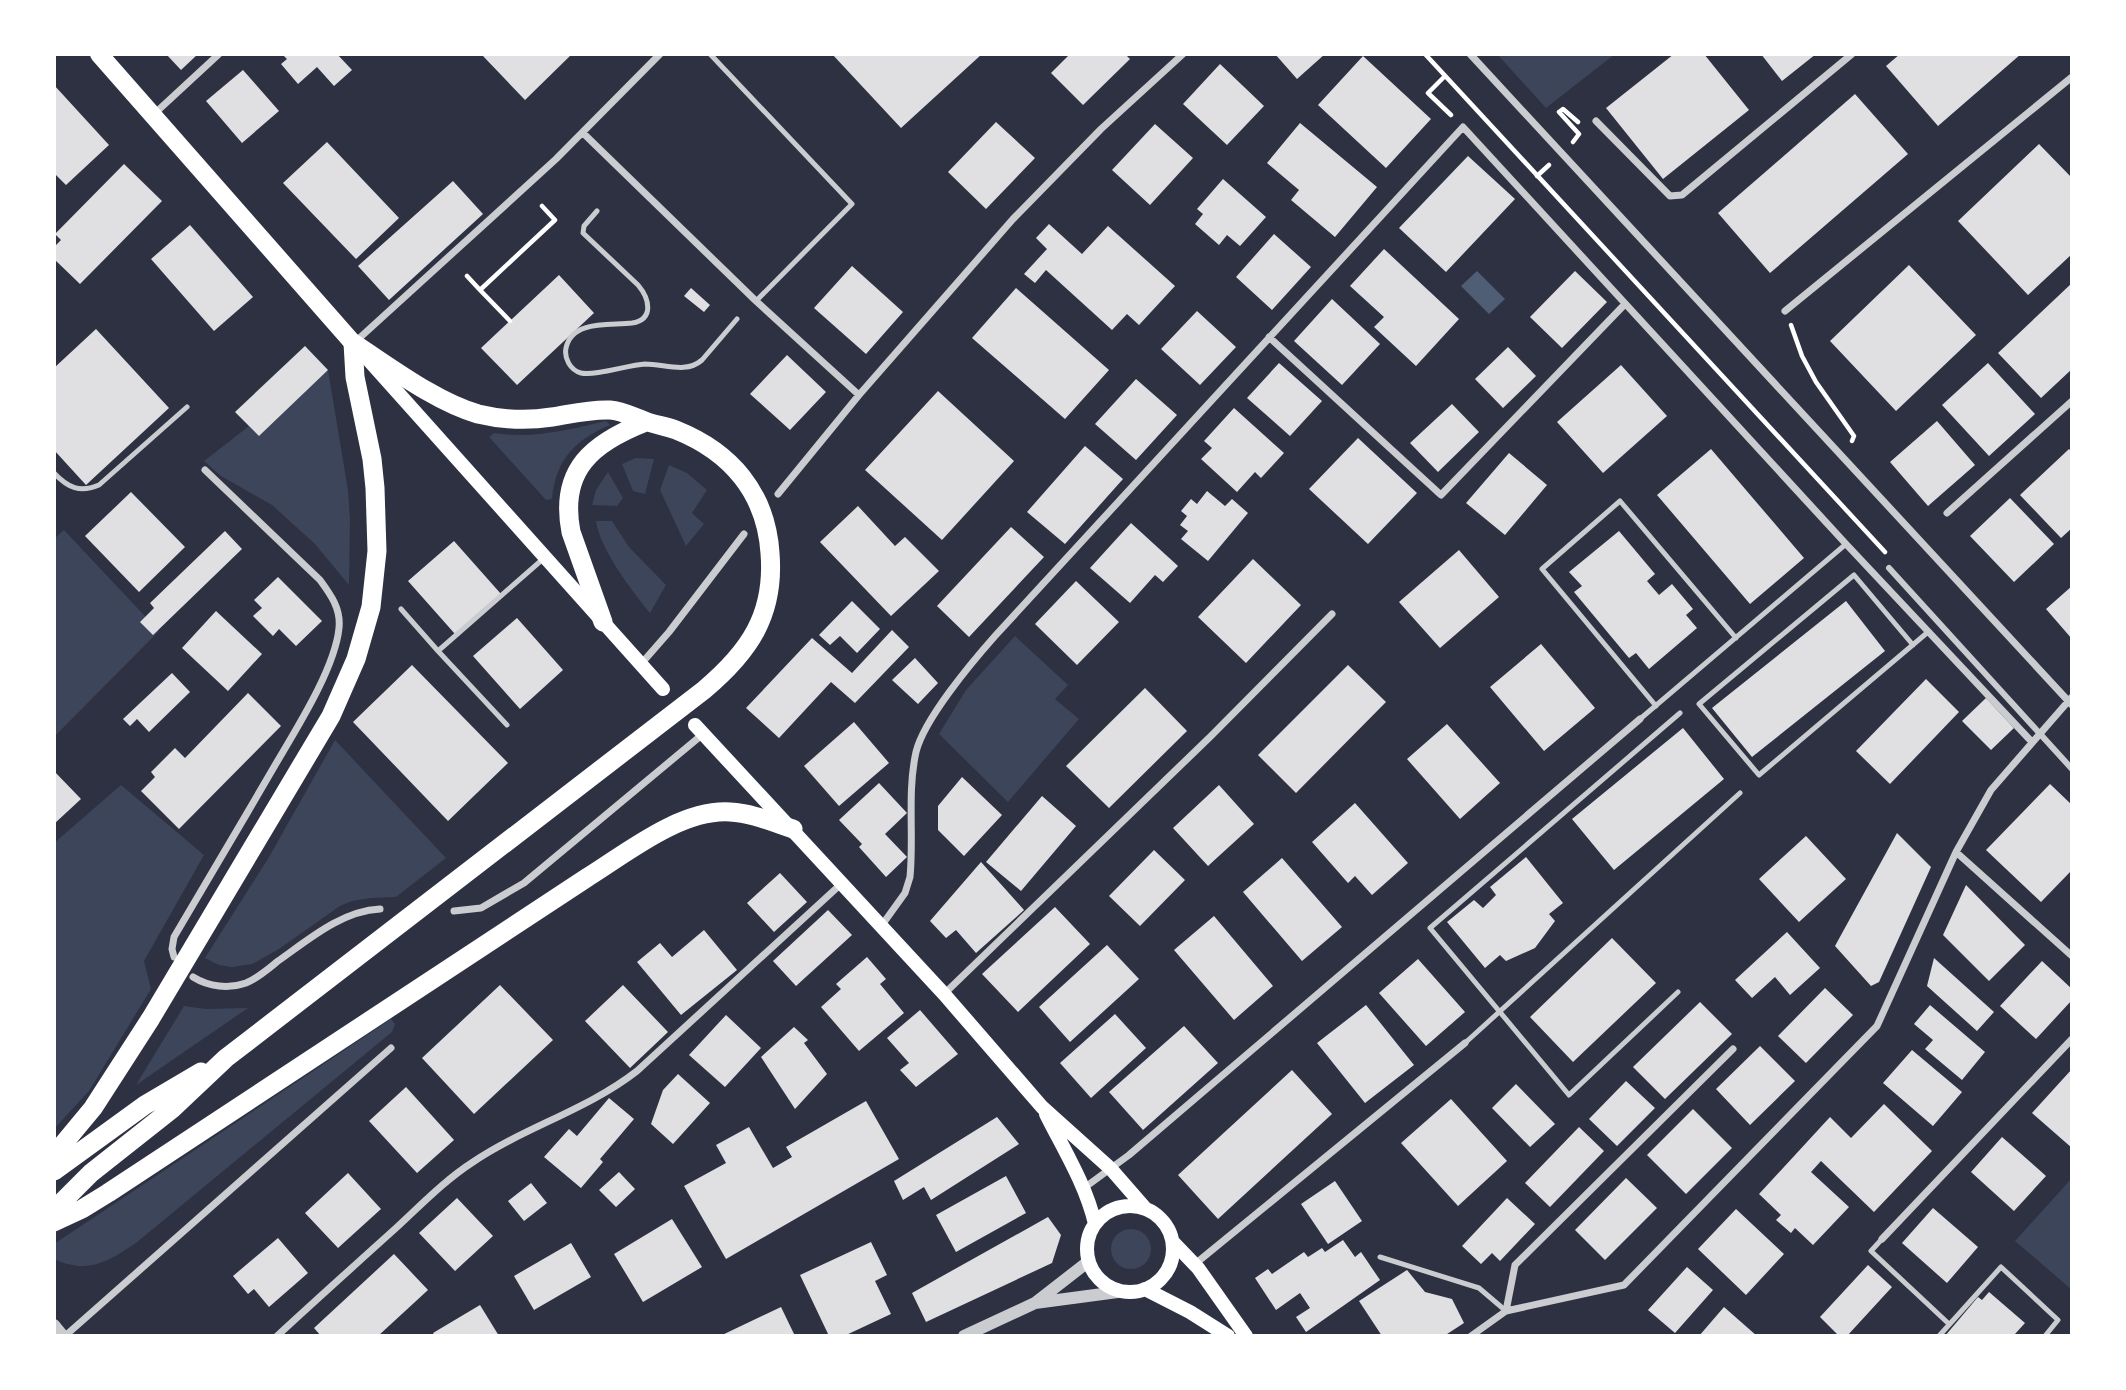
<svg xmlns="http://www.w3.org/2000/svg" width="2126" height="1390" font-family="Jost,sans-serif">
<rect width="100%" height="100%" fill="#2d3142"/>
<path fill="#3c4559" d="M1497,54h118l-69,54z
M328,370l20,120 2,29 -1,66 -34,-41 -43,-39 -51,-29 -17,-15 45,-35 10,10z
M606,421l4,4c-35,15 -54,34 -58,74l-6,1 -57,-63 5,-4c38,6 75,-3 112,-12z
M636,458l18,1 -9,35 -12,-3 -11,-27z
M669,465l18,8 20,17 -15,23 12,11 -18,22 -26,-56z
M608,472l15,26 -6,8 -25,-1 4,-15z
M596,521h16l17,26 37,38 -16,28c-19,-23 -50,-64 -54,-92z
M64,530l95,101 -105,106v-198z
M1015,636l53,49 -13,14 24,20 -71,83 -69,-68 27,-44z
M335,740l111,118 -50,39 -25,1 -19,3 -12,5 -61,43 -27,15 -20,3 -13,-2 -14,-7 64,-101z
M121,785l83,70 -60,106 7,28 -62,102 -35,38v-286z
M184,1006l22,3 42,-1 -112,77z
M391,1019l4,5 -3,8 -256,211c-27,18 -48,32 -82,16v-15z
M2072,1178v112l-57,-49z
M1111 1249a20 20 0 1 1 40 0a20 20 0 1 1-40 0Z"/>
<path fill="#4f5d75" d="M1477,271l28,28 -16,15 -28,-28z"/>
<path fill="#e0e0e3" d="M166,54h32l-17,16z
M282,54h55l15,16 -18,16 -17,-19 -19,17 -17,-20 6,-5z
M485,54h87l-47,46 -42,-44z
M832,54h150l-81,74z
M1070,54h55l5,5 -47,46 -32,-32z
M1275,54h50l-28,25z
M1674,54h30l45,56 -86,69 -57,-71z
M1761,54h55l-34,27z
M1900,54h121l-83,72 -52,-60z
M1363,56l68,63 -45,49 -68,-63z
M1220,64l44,42 -37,39 -44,-41z
M243,70l36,41 -37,32 -36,-42z
M54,85l55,60 -43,40 -12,-12z
M1855,94l53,60 -138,119 -52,-60z
M996,122l39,36 -49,51 -38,-37z
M1300,123l77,64 -42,50 -44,-37 8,-10 -32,-27z
M1155,124l38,34 -43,47 -38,-35z
M327,142l72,76 -43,41 -73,-76z
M2039,144l33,34v76l-44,41 -70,-74z
M1468,156l47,43 -69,73 -47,-44z
M124,164l38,37 -82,83 -26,-25v-12l7,-7 -6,-6z
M1223,179l43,38 -26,29 -13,-11 -8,10 -24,-21 8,-10 -6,-5z
M453,181l30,33 -94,86 -31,-34z
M1049,224l33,30 26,-28 67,60 -36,39 -12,-11 -15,16 -66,-60 -11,13 -11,-9 23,-25 -11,-11z
M190,225l63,72 -39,34 -63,-72z
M1274,234l37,33 -39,43 -36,-33z
M1384,249l75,70 -43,47 -42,-39 10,-10 -34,-31z
M1909,265l67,70 -80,76 -66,-70z
M852,266l51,46 -37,42 -52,-46z
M1575,271l32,31 -45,46 -32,-31z
M559,275l35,38 -77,72 -36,-37z
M2072,283v86l-31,29 -43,-45z
M691,288l19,17 -6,7 -20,-16z
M1016,288l93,82 -44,49 -93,-81z
M1332,299l48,45 -38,41 -48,-44z
M1197,311l39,36 -36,38 -39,-36z
M96,329l73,79 -83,77 -32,-35v-82z
M305,346l23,24 -69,66 -24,-24z
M1508,347l28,29 -33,32 -28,-29z
M787,355l39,37 -36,38 -40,-36z
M1279,363l43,38 -32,35 -43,-38z
M1988,363l47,51 -46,42 -47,-51z
M1621,365l46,51 -64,57 -46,-51z
M1136,379l41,36 -41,45 -41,-36z
M938,391l76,70 -72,79 -77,-70z
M1452,404l27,28 -41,40 -28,-29z
M1234,408l50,45 -23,25 -6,-6 -18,20 -36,-33 11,-11 -8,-7z
M1937,421l38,44 -47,41 -38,-44z
M1358,438l59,55 -49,51 -59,-55z
M1085,446l38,33 -58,65 -38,-32z
M1711,449l93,109 -54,46 -93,-109z
M2069,449l3,3v76l-11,10 -41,-43z
M1509,453l38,32 -42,50 -39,-32z
M1207,491l18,15 7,-7 16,14 -40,48 -27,-22 7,-8 -8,-6 7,-9 -6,-5 10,-12 6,5z
M131,492l54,55 -46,45 -54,-56z
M2010,498l44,46 -40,38 -44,-46z
M858,506l37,40 10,-9 34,34 -48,45 -71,-74z
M1131,523l47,43 -15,16 -8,-7 -25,28 -40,-35z
M1011,527l33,30 -75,80 -32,-31z
M225,531l17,18 -89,86 -13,-13 14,-14 -4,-5z
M1619,531l36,43 -8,7 12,14 13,-11 21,25 -7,6 11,13 -48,41 -13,-16 -7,5 -55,-66 8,-6 -13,-14z
M454,541l47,53 -46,40 -47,-53z
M1459,550l40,47 -59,51 -41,-46z
M1253,559l48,46 -55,58 -48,-46z
M278,577l44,44 -26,25 -17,-17 -6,7 -20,-20 9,-8 -8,-8z
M1076,581l43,41 -42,43 -42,-41z
M2072,586v53l-26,-30z
M852,601l28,28 -23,24 -17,-17 -10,9 -11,-10z
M1846,601l39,50 -133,106 -40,-49z
M216,611l46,43 -34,37 -46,-43z
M517,618l46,52 -43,39 -47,-53z
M892,630l17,17 -54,56 -24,-21 -52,56 -33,-30 66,-70 40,35z
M1541,644l54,64 -51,43 -54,-64z
M915,658l23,25 -20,21 -26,-24z
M412,665l96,98 -60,58 -95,-99z
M1348,665l38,37 -90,91 -38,-38z
M172,673l18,19 -41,40 -12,-13 -7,7 -7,-7z
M1926,679l33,33 -69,72 -34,-33z
M1145,688l42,43 -78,77 -43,-42z
M248,693l33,33 -102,103 -38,-38 14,-14 -4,-5 24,-24 10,10z
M1986,698l28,30 -23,22 -29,-29z
M854,722l35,41 -50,43 -35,-40z
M1447,724l53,59 -40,36 -53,-60z
M1683,728l41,51 -110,91 -42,-51z
M54,771l27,28 -27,25z
M962,777l40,38 -38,41 -26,-26v-24z
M879,783l28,30 -22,21 22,23 -21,20 -27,-30 3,-3 -23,-24z
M2050,784l22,21v65l-31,32 -55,-52z
M1219,785l35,39 -46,42 -35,-38z
M1042,796l34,30 -55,65 -35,-29z
M1355,803l53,60 -36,32 -17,-19 -7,7 -36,-41z
M1897,833l34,34 -52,115 -8,4 -36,-40z
M1806,836l40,43 -47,43 -40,-43z
M1154,850l31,30 -45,46 -31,-30z
M1526,857l37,46 -14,11 6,7 -20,27 -29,13 -6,-6 -15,13 -38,-46 27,-22 9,8 13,-13 -6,-8z
M1282,858l60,69 -40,34 -59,-69z
M981,862l43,48 -48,43 -20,-23 -10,8 -16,-17z
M780,873l27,29 -33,30 -27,-29z
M1966,885l59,60 -36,36 -46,-46z
M1055,907l35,37 -72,68 -36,-38z
M828,910l24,25 -56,51 -23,-25z
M1214,916l59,70 -39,34 -60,-70z
M704,930l33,40 -56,45 -44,-53 23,-19 12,14z
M1787,932l33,36 -30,27 -15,-18 -23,21 -17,-18z
M1612,938l44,45 -83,79 -43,-45z
M1107,945l32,34 -69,63 -31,-35z
M867,957l19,22 -6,5 24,29 -45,38 -38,-44 20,-18 -5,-5z
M1934,958l60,54 -17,19 -50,-45z
M1418,959l47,53 -39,34 -47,-53z
M2042,961l30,28v11l-36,39 -36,-33z
M500,985l53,55 -79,74 -52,-56z
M623,985l45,47 -38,36 -45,-47z
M1825,988l28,27 -47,48 -28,-27z
M1700,1002l32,32 -67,65 -32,-32z
M1366,1005l48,60 -49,38 -48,-60z
M1930,1005l55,47 -23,28 -37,-31 8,-9 -19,-16z
M920,1010l38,44 -42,33 -16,-17 9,-7 -22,-25z
M1115,1014l31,34 -55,50 -31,-35z
M726,1015l35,33 -36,39 -36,-32z
M1184,1026l34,37 -75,67 -34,-38z
M794,1027l14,13 -4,3 23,31 -32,35 -34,-52z
M1760,1046l35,35 -45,44 -34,-36z
M1912,1050l50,42 -29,34 -50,-43z
M2072,1069v79l-40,-35z
M1292,1070l40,44 -114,105 -40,-44z
M678,1074l32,29 -37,41 -22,-20 12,-34z
M1626,1081l29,27 -38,38 -28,-27z
M1516,1084l39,40 -25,23 -38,-39z
M406,1087l48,53 -37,33 -48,-52z
M609,1098l25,21 -34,40 3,3 -22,26 -37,-31 25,-28 8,7z
M1451,1099l56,62 -49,45 -57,-63z
M866,1101l33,58 -173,100 -42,-73 42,-23 -10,-18 33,-18 24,41 19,-11 -6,-10z
M1884,1104l48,47 -58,61 -53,-51 -10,11 38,35 -36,38 -18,-17 -4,5 -15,-13 5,-5 -22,-21 71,-77 21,21z
M1693,1109l39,39 -46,46 -39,-39z
M997,1117l22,27 -88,56 -7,-13 -21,13 -9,-19z
M1579,1127l25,24 -54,56 -25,-24z
M2002,1137l44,39 -32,35 -43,-39z
M619,1172l16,17 -19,18 -17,-17z
M348,1173l33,36 -43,39 -33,-35z
M1006,1176l20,37 -70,39 -20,-37z
M1626,1178l31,30 -52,52 -30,-30z
M1335,1181l27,40 -34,23 -27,-40z
M531,1183l16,20 -23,18 -16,-20z
M457,1198l36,38 -38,35 -36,-38z
M1507,1198l28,26 -35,37 -8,-8 -11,11 -19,-18z
M1933,1208l45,39 -31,36 -45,-40z
M1736,1209l48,45 -38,41 -48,-46z
M1048,1217l13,18 -9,28 -126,59 -14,-29z
M672,1219l30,48 -59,35 -29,-48z
M278,1238l30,35 -39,34 -15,-18 -6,5 -15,-18z
M1343,1240l12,17 6,-5 19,28 -74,52 -10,-15 14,-9 -10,-15 -24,17 -21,-32 13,-9 4,5 32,-22 4,5 14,-9 3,4z
M871,1242l16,33 -12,6 16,33 -47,22h-15l-29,-61z
M571,1243l20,34 -57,33 -20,-34z
M394,1254l34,36 -50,46h-57l-7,-8z
M1868,1265l24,22 -45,49h-8l-19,-19z
M1687,1267l26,23 -38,43 -27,-23z
M1407,1270l18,22 27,7 12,24 -20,13h-62l-23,-35z
M1989,1292l36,31 -10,11 2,2h-72l33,-39 4,3z
M480,1305l19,31h-64l-2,-3z
M781,1307l14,29h-75z
M1724,1307l33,29h-58z"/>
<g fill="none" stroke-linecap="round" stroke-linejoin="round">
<path stroke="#fff" stroke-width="4.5" d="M1425,54l460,498
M1445,76l-17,17 23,22
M1573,142l6,-8 -20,-22 4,-3 15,13
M1537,176l12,-11
M467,276l13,14
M510,321l-30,-31 75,-70 -13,-14
M1791,325l11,31 14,26 38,54 -2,5"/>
<path stroke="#caccd0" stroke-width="5" d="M710,54l142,150 -96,97
M597,211l-13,15 -1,7 55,52c11,13 17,34 -6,38 -20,3 -60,-4 -66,25 -2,10 4,22 15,25 15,3 47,-8 64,-9 20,0 41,10 57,-4l35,-41
M54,473c14,15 26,20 45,12l88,-78
M401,609l37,42 105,-92
M1913,645l-59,-70 -155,129 60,71 169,-143
M438,651l69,74
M1656,706l-114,-137 78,-68 116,137
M1640,719l206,-175
M1678,992l-109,103 -139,-167 250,-215
M1465,1043l275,-250
M1882,1239l-11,12 78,73
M1380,1257l99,31 27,23
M1939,1336l62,-69 57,53 -13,16"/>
<path stroke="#caccd0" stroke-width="6" d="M1889,568l183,201"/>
<path stroke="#caccd0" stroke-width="7" d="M1470,54l602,651
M153,115l66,-61
M1596,121l74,75 12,-1 170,-141
M583,133l173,168 103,94
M1785,311l287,-234
M1269,337l172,158 184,-191
M354,343l202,-184 104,-105
M778,494l81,-99 154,-176 88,-90 82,-75
M1947,513l125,-112
M641,664l28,-32 75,-98
M1956,852l116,104
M454,911l27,-3 43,-25 179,-149
M882,925l23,-32 5,-16c4,-41 -3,-85 6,-125 8,-33 56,-90 79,-116l468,-509 383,417 186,198
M174,957l-2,-8 2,-12c33,-56 67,-113 100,-170 21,-36 61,-98 65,-139 2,-19 -8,-33 -19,-48l-115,-110
M193,977c16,10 36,12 53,6 12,-5 22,-14 32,-22 30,-21 63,-50 102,-52
M944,994l267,-258 121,-122
M1084,1188l45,-33 511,-436
M1882,1239l190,-200
M1195,1264l270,-221
M1506,1311l9,-46 218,-216
M65,1336l326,-288
M277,1336c39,-36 79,-72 119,-108 25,-23 49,-48 77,-66 52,-35 114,-52 164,-91l204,-187
M1471,1336l35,-25 118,-26 253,-259 79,-174 35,-62 81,-93"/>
<path stroke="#caccd0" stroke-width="12" d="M1035,1303l90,-12
M54,1325l9,11
M964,1336l71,-33 54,-42"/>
<path stroke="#fff" stroke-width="14" d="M366,357l297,332
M695,725l249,269 98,113 69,62 34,39
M1046,1114c18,36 40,71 49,110
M1087 1249a43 43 0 1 1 86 0a43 43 0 1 1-86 0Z
M1174,1243l24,25 48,68
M1145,1289l45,23 38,24"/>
<path stroke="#fff" stroke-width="18" d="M99,54l254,289"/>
<path stroke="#fff" stroke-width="19" d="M603,622l-32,-90c-12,-62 21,-89 75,-110
M54,1155l39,-47 58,-90 180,-302 25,-57 15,-52 6,-56 -2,-63 -3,-29 -17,-82 -2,-34
M54,1171l91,-66 56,-33
M54,1210l37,-37 81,-64 54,-51 478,-368c45,-38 71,-75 66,-137 -4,-60 -39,-101 -94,-123 -10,-4 -21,-5 -31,-9 -12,-4 -22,-10 -35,-11 -19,-1 -39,4 -58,7 -25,4 -49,3 -74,-3 -42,-12 -88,-47 -125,-71
M54,1222l28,-13 26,-16 480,-316c40,-25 93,-68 142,-65 22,1 42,10 63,17"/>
</g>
<rect width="2126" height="1390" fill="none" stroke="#ffffff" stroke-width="112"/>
</svg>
